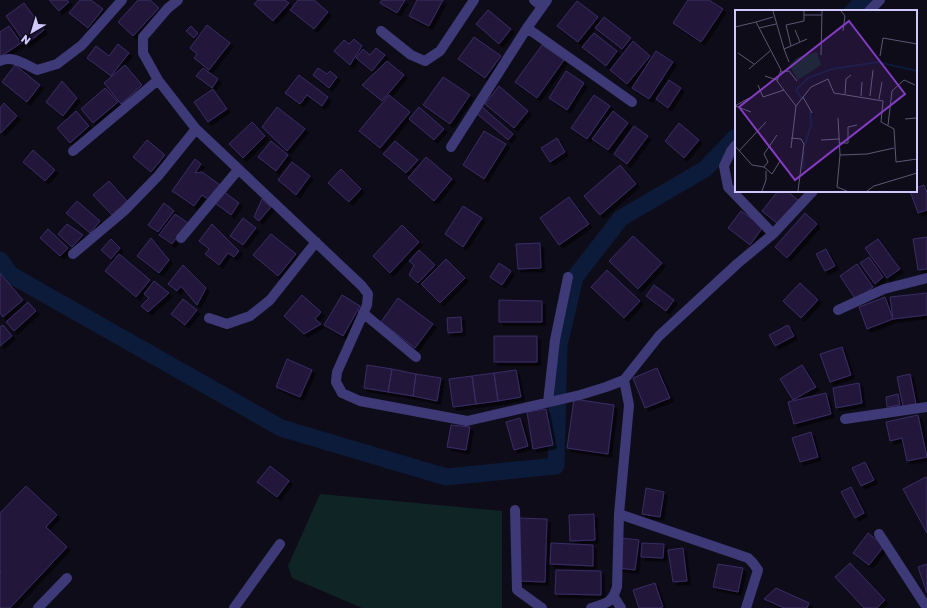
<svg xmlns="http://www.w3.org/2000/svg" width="927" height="608" font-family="'Golos Text',sans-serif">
<defs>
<filter id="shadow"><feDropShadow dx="3.5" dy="3.5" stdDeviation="0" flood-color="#0009"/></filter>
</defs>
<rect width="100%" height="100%" fill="#0f0c1a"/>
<path fill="#0f2424" d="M320,494l182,17v97h-140l-70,-30 -4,-12z"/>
<path fill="#0c1b39" d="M852,0h24l-12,11h-22z"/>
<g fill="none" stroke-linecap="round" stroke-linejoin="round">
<path stroke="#0c1b39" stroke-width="17" d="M0,260l11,15 270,153 165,49 110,-11 3,-121 16,-68 46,-59 84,-49 31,-32"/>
</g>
<path fill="#21193a" stroke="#3a2c65" filter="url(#shadow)" d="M49,0h18l2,2 -10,9z
M80,0h11l12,9 -15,19 -19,-15z
M138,0h12l9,8 -26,28 -15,-14z
M258,0h27l4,3 -16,18 -19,-17z
M298,0h16l14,12 -14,17 -24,-19z
M382,0h23l-8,13 -17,-10z
M417,0h26l-14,26 -20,-10z
M688,0h21l14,9 -22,33 -28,-19z
M577,1l21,16 -20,25 -21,-16z
M24,3l20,27 -18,14 -20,-28z
M488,10l23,19 -12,15 -23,-20z
M604,17l27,21 -9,11 -27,-21z
M207,25l23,18 -21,27 -15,-12 3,-4 -7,-6z
M9,26l12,17 -21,14v-25z
M191,26l7,7 -4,5 -8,-7z
M594,33l23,18 -11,15 -24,-19z
M474,37l27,19 -16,22 -27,-19z
M354,39l8,7 -12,19 -16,-14 10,-11 5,4z
M633,41l17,15 -23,28 -17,-14z
M118,44l11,9 -18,23 -24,-18 9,-12 13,10z
M542,45l22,15 -27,38 -22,-16z
M376,48l9,7 -13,16 -16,-13 7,-9 7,6z
M656,51l17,11 -24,37 -17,-11z
M387,61l17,14 -22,26 -20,-16z
M15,65l25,20 -13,17 -25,-20z
M125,65l17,20 -21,19 -17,-21z
M203,68l15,11 -6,9 -16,-12z
M318,68l9,6 3,-3 7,6 -8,11 -16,-13z
M566,71l18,12 -17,27 -18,-12z
M299,75l29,22 -6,9 -15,-11 -7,9 -15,-11z
M443,77l27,18 -20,29 -27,-19z
M669,80l12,8 -13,20 -12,-9z
M62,81l15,17 -14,18 -17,-14z
M499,86l29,25 -14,17 -29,-24z
M105,88l13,14 -25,21 -12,-14z
M213,89l14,20 -19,13 -14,-20z
M389,95l21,17 -30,36 -21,-17z
M594,95l16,11 -23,33 -16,-11z
M4,103l13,13 -16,17 -1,-1v-24z
M481,106l32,28 -5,6 -33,-28z
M277,107l28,22 -18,22 -25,-24z
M419,107l25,22 -10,11 -25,-21z
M76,111l13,15 -19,17 -13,-15z
M613,111l15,12 -20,27 -16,-11z
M252,122l13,14 -22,22 -14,-14z
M679,123l20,17 -15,18 -19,-17z
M634,126l14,10 -21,28 -13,-10z
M484,131l22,13 -22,35 -21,-14z
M557,138l8,14 -15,10 -9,-14z
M147,140l18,15 -14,17 -18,-15z
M271,141l17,14 -12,16 -18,-14z
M395,141l23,19 -12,13 -23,-19z
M33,150l22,20 -10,11 -22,-19z
M426,157l26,22 -18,22 -26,-23z
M195,159l6,5 -6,9 7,-1 18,13 -11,15 -7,-5 -8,11 -22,-15z
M292,162l18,14 -14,19 -18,-15z
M620,165l16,19 -36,31 -16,-19z
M341,169l20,20 -12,13 -21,-19z
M109,181l18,20 -15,14 -19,-20z
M924,185l3,7v18l-9,3 -8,-22h6v-3z
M223,191l16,12 -8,12 -16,-12z
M778,191h9l11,9 -20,24 -16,-13z
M569,197l20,27 -30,21 -19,-27z
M262,199l9,8 -12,14 -5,-4z
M77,201l23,20 -10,12 -24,-20z
M164,203l10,8 -16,21 -10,-7z
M463,206l19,12 -19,29 -18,-13z
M741,211l22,16 -13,18 -22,-17z
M805,213l12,11 -30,34 -12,-11z
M175,214l13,9 -16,21 -13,-9z
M243,218l13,10 -13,17 -13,-9z
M67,224l16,11 -11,12 -14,-13z
M212,224l27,27 -5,6 -6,-4 -9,12 -14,-11 4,-5 -10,-8z
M402,225l17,17 -29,31 -17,-17z
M48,229l20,19 -8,8 -20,-18z
M271,234l25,20 -18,22 -25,-21z
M633,236l29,27 -24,26 -29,-28z
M927,237v32l-9,1 -5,-31z
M151,238l18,22 -10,13 -22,-17z
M111,239l9,9 -9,11 -10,-9z
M878,239l22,30 -13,9 -22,-30z
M540,243l1,25 -23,1 -2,-25z
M826,249l9,17 -10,5 -9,-17z
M419,250l16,15 -17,18 -9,-8 5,-10 -5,-4z
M119,254l31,26 -14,17 -31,-26z
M869,257l14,20 -8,7 -15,-21z
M446,259l19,19 -25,25 -19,-19z
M499,263l12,8 -9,14 -12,-8z
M857,264l16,23 -17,13 -16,-24z
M183,265l23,23 -9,17 -16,-19 -4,5 -9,-7z
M607,270l33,31 -16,17 -33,-31z
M0,273l23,27 -20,17 -3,-4z
M154,281l15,12 -21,19 -7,-6 8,-8 -5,-4z
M800,283l18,17 -17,18 -18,-17z
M654,285l20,15 -8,11 -20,-15z
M927,293v22l-34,4 -3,-22z
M302,295l19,17 -6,7 6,5 -17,10 -20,-18z
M342,295l18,11 -17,30 -19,-11z
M885,297l8,22 -26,10 -8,-22z
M398,298l35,26 -18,24 -34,-26z
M183,299l14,11 -12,15 -14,-11z
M499,300l43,1v21h-43z
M28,302l8,9 -22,20 -8,-9z
M461,317l1,15 -14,1 -1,-15z
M3,325l9,11 -12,10v-19z
M788,325l6,11 -19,10 -6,-11z
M494,336h43v26h-43z
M842,347l9,28 -21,7 -10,-28z
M287,359l25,11 -12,27 -24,-10z
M367,365l25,4 -4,23 -24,-4z
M802,365l14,22 -23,13 -13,-21z
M657,368l13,30 -25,10 -12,-30z
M392,369l24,5 -3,22 -25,-4z
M516,370l5,27 -23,4 -4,-28z
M494,373l4,28 -22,3 -4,-28z
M416,374l25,4 -4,23 -24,-5z
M910,374l6,30 -13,2 -6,-29z
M472,376l4,28 -23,3 -4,-28z
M859,383l3,20 -26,5 -3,-20z
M826,393l5,21 -37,10 -6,-22z
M898,394l2,11 -13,2 -1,-10z
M574,399l40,6 -6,49 -41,-6z
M546,409l7,36 -20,4 -6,-37z
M918,415l9,42 -20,4 -5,-23 -12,3 -4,-19z
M520,418l8,28 -14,4 -8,-28z
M451,425l19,2 -4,23 -19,-3z
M811,432l7,25 -18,5 -8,-24z
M865,462l9,18 -13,6 -9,-18z
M270,466l19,15 -12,16 -20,-15z
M926,477l1,1v55l-24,-44z
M26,486l31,29 -11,12 21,20 -57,61h-10v-34l1,-2 -1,-1v-58z
M851,487l13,26 -9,5 -14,-26z
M646,488l18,4 -4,25 -18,-3z
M594,514l1,26 -25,1 -1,-26z
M519,518l28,1 -2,63 -28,-1z
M868,533l16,13 -15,19 -16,-12z
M622,538l17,2 -4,30 -17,-2z
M551,543l42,2v21l-43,-2z
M642,543l22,1 -1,14 -22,-1z
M683,548l4,33 -14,1 -5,-32z
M850,563l35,37 -8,8h-13l-29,-31z
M718,564l25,4 -5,24 -25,-5z
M927,564v29l-9,-26z
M556,570l45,1v24l-46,-1z
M655,583l8,24 -5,1h-19l-6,-18z
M776,588l33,15 -2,5h-23l-20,-9z"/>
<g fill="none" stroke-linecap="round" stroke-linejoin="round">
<path stroke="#3e3977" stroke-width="10" d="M178,0l-10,8 -25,29v16l15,27 38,49 166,157 6,8 -1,11 -30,67 -1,10 6,11 18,8 107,20 113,-26 26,-8 18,-7 5,25 -10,109 -2,73c-5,16 -10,16 -26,21
M534,0l8,7
M869,11l11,-11
M527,28l105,74
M381,31l30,24 14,6 15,-10 34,-51
M0,61c13,-6 24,3 37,9l20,-6 25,-19 40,-45
M736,145l-5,6 -7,15 4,21 45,47
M451,147l76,-119 20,-28
M73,151l85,-71
M181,238l57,-68
M73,254l51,-43 34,-35 38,-47
M838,310l46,-21 43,-11
M363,313l53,44
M209,318l18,6 23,-8 20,-16 46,-58
M624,380l35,-44 78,-72 36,-30 40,-43
M548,402l7,-62 13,-63
M845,419l82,-12
M515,510l2,80 25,18
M619,514l129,44 5,5 5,7 -12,38
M879,534l48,74
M614,597l7,11
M38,608l29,-30
M234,608l46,-64"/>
</g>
<g transform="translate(735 10)">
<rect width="182" height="182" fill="#0f0c1a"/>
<path d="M82,42l4,13 -23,15 -9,-15 9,-8z" fill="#0f2424"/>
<path fill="none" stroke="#0c1b39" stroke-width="2" d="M67,89l-6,-9 12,-12 24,-9 46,-7 39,9M70,135l6,-20 -1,-13M68,159l1,-17"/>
<path fill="none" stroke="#5c5774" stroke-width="1" d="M38,1l11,38 7,-3 -5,-21 18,-4v-10M106,1l4,5 -2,15M69,5h18M21,12l17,-5M0,17l21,-5 25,48 -4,11 19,25 15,-19 17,-8 6,14 49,8 -2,21 13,7 2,33 21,-3M24,18l17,-4M60,20l5,12M56,36l16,-7M49,39l5,13M3,43l16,11M86,45l1,-44M145,46l3,-18 34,6M14,59l21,-18M46,62l8,-1 8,10M30,66l12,4M23,75l5,12 21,-7M110,84l1,-15 5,-4M126,86l1,-14M135,86l3,-26M68,87l9,16M144,89l3,-17M0,96l16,6M0,96l14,-8M103,108l2,37 -3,32 10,4M170,109l12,-1M153,115l4,-34 12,-11 11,5M56,128l10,1 3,5 -6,47M86,130l19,-1M105,133h8v-16l9,-2M0,136l17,19 12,2 4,-5 -4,-8 13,-19M56,138l5,-42M4,141l27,-29M105,145l27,-1 27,-6M29,157l8,7 8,-13M27,181l4,-11v-9M132,181l7,-5 43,-13"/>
<path fill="#843cc5" fill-opacity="0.15" stroke="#843cc5" stroke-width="2" d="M114,11l56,73 -110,86 -56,-73z"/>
<rect width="182" height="182" fill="none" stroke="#d0c8fc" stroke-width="2"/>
</g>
<g transform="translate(32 32) rotate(218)" stroke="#0f0c1a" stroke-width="3" paint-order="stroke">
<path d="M0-3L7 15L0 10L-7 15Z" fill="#d0c8fc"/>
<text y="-6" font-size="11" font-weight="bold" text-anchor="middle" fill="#d0c8fc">N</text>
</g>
</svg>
